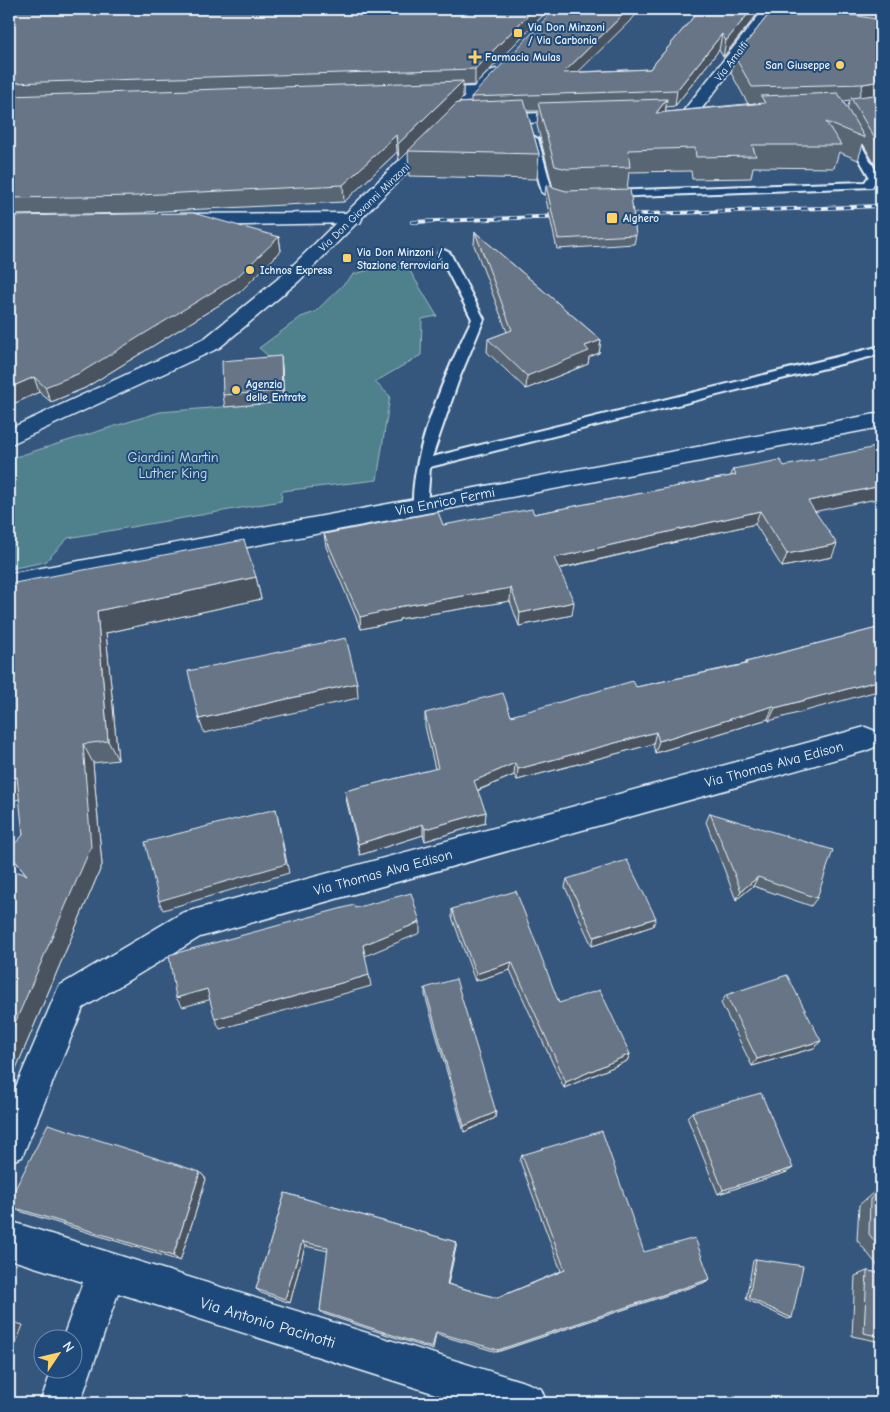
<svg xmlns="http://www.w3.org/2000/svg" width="890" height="1412" font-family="'Comic Neue',sans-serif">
<rect width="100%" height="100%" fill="#35577e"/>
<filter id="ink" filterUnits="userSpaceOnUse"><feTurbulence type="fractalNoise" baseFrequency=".02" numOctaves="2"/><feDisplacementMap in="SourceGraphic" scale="10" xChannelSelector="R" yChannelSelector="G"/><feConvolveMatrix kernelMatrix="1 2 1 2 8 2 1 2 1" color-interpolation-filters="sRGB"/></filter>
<g filter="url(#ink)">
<path fill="#50818d" stroke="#9cb9c2" d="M404,261l33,55 -15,3 -1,36 -46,27 15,14 -13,84 -95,11 -1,10 -213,37 -23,24 -36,7v-50l4,-2 -4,-6v-52l151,-47 124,-10 -2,-34 -23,-20 42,-31 14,-5 39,-38z"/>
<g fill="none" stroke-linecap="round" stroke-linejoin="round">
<g stroke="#e8f1f8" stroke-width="4">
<path id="lane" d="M850,131l5,3 24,42 -7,11 -263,10 -5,-3 5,-3 256,-9 4,-6 -24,-42z
M533,136l5,3 14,51 14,3v4l-19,-2 -5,-3 -14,-53z
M444,250l6,3 34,66 -25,60 -27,78 449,-111v8l-451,113 -3,39 -7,5 -7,-5c-2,-54 35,-138 59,-187l-34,-66z"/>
</g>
<g stroke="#e8f1f8" stroke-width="3">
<path id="street" d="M764,9h14l-82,107h-12l-2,-3 2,-3z
M480,87l6,2 2,3 -2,3 -61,3 -8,-5 8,-5z
M573,112l6,2 2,3 -2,3 -88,5 -6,-1 -2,-4 2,-4 6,-1z
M353,213l7,2 2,4 -2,4 -180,3 -7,-2 -2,-4 2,-4 7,-2z
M881,413v14l-872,165v-18z
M865,727l10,4 4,8 -4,8 -10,4 -665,186 -117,71 -61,149 -13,5v-59l50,-117 123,-73z
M9,1221l518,162 14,6 6,14h-83l-346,-110 -38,110h-40l12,-33h20v-30h-10l21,-58 -74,-23z"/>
</g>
<g stroke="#e8f1f8" stroke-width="3">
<path id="primary" d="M496,69l8,5 -2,3 -203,204 -80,67 -210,97v-16l196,-91 80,-65 205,-202z"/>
</g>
<use href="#lane" fill="#1f4a7a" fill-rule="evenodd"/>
<use href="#street" fill="#1f4a7a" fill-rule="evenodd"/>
<use href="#primary" fill="#1f4a7a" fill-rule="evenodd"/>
<g stroke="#e8f1f8" stroke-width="4">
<path id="rail" d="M619,215l262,-9
M412,222l152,-6"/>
</g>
<use href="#rail" stroke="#1f4a7a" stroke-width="2.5" stroke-dasharray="7" stroke-linecap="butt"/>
</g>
<path fill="#596573" stroke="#e8f1f8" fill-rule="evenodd" d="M549,9l-74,76 -12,1v12l-6,5 14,-1v-5l107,-25 72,-3 50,-60h59v3l-36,45 -4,-7 -44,56 -9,1 -1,5 91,-9 -8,1 -17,-31 4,-16 38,-48h108v161l-4,-2 -14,-24 -5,16 -19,-8 -5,16 -81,-1 -2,11 -59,1 -1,-8 -62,1 -2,17 9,46 -2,9 -77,5 -12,-54 1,-10 7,3 -16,-63 1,-14h-11l12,43 -2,25 -128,-3 -1,-25 -9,10 -2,-9 -53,50 -198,10v1l-137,2v-205zM850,100l-3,9 -4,-8z
M9,216l270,21 2,14 -41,41 -155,96 -34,14 -12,-10 -30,14z
M475,232l126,108 -2,13 -10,4 -1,7 -62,25 -39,-37 1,-13 19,-7 -33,-87z
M281,356l1,12 2,34 -59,5 -2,-12z
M733,469l82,43 17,45 -50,10 -27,-43 -196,45 13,46 -53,11 -9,-25 -111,18v2l-38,8 -35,-82 -2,-13 119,-9 91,-11 197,-38z
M256,577l5,22 -155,34 12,127 -25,3 9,102 -93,220v-216l17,6 -17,-22 14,-18 -14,-251z
M881,627l-112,94 -1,-2 -113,34 -2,-9 -136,36 -3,-5 -37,16 9,21 -1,11 -60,18 -2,-6 -63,20 -13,-52 -2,-12 90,-22 -10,-43v-13l86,3 125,-29 109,-23 1,-2z
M710,813l107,85 -6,8 -58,-20 -17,14 -30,-78z
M567,879l86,47 -61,20 -27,-59z
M452,909l107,94 71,51 -3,7 -63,27 -54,-118 -35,11 -23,-64z
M425,988l70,130 -31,14 -39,-137z
M726,995l95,46 -7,7 -62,18 -31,-63z
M692,1112l95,60 -69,22 -31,-77z
M522,1155l122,97 66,27 -7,4 -206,69 -61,-18 -3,16 -109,-36 -4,-3 8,-60 -23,-5 -15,57 -29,-10 -5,-4 29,-96 171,49v5l-8,37 49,14 64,-27 -41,-110z
M200,1172l6,7 -26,82 -161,-50 -10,-5z
M881,1186v84l-24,-30 2,-35z
M756,1259l36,59 -4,1 -42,-20 7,-38z
M867,1271l14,2v69l-29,-6 3,-60z"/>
<path fill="#48525e" stroke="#e8f1f8" d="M534,9h15l-74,76v-16z
M629,9h13l-81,80 2,-16z
M752,9h7v3l-36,45 3,-16z
M722,34l-3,16 -44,56 2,-16z
M463,81v17l-64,63 -1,-17z
M881,81v16l-23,3 5,-16z
M667,99l-3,22 -8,-8z
M396,135l1,17 -53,50 -1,-17z
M279,237l2,14 -41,41 -155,96 -34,14 -6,-15z
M601,340l-2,13 -10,4 -1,7 -62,25 1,-13 58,-30z
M281,356l1,12 2,34 -2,-11z
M34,377l5,15 -30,14v-18z
M881,486v12l-78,16 5,-13z
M9,508l4,9 -4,2z
M760,511l-5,13 -203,46 2,-12z
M837,544l-5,13 -50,10 5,-13z
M256,577l5,22 -155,34 12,127 -10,-19 -11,-130z
M511,588l-1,13 -111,18v2l-38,8 -1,-12 37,-10z
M574,602l-2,13 -53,11 1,-13z
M881,680v10l-112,31 6,-13z
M357,683l1,15 -154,35 -5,-14z
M773,706l-5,13 -113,34 4,-12z
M656,732l-3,12 -136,36 1,-11z
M83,744l10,19 9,102 -93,220v-48z
M515,763l-1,12 -41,17 1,-11z
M17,777l12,19 -20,6v-22z
M276,809l2,10 11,54 -126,37 -4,-9z
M486,812l-1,11 -60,18v-12z
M423,824v11l-63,20 -2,-11z
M758,877l-5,9 -17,14 5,-9z
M656,918l-3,8 -61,20 2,-9z
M420,922v11l-55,23 -2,-11z
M512,962l-2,8 -35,11 1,-7z
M369,975l2,11 -151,43 -5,-10z
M207,989l5,10 -29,8 -7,-9z
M821,1041l-7,7 -62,18 5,-7z
M630,1054l-3,7 -63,27 2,-6z
M496,1112l-1,6 -31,14v-6z
M793,1168l-6,4 -69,22 5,-4z
M200,1172l6,7 -26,82 -7,-5z
M302,1242l3,4 -15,57 -5,-4z
M456,1242v5l-9,41v-4z
M710,1279l-7,4 -206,69 1,-2z
M9,1321l14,4 -14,36z"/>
<path fill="#677586" stroke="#e8f1f8" d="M11,9h523l-59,60 -466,14v-73z
M555,9h74l-66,64 87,-4 50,-60h52l-26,32 -4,-7 -45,56 -206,7z
M773,9h46l62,11v61l-18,3 -111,3 -17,-30z
M463,81l-65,63 -2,-9 -53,50 -203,10 2,1 -133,2v-102z
M838,93l27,45 -39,-16 15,23h-89l4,11 -60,1 -1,-9 -67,2 2,17 -63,2 -12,-3 -17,-63 129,-4 -11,14 109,-10 -4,-7z
M881,94v55l-30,-51z
M524,100l15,54 -131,-3 49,-48z
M546,185l20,6 64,-2 6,46 -78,4z
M193,213l86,24 -42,40 -157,96 -35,14 -11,-10 -25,11v-172z
M475,232l126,108 -16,6 4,5 -62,25 -39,-37 24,-9z
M281,356l1,35 -59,4 -1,-34z
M881,446v40l-73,15 29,43 -50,10 -27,-43 -206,47 20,44 -54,11 -9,-25 -114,19 1,1 -38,9 -36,-83 114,-22 5,13 89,-16 2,5 202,-39 -3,-6 47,-9 4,6z
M244,540l12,37 -159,34 11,130 -25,3 8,103 -82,190v-168l18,6 -18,-22v-3l14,-15 -6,-58 -8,3v-196z
M881,627v53l-106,28 -2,-2 -114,35 -3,-9 -138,37 -3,-6 -41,18 12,31 -61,17 -2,-5 -65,20 -13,-53 93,-23 -13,-55 78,-20 8,23 122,-35 3,6 111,-23 -1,-2z
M346,638l11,45 -158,36 -11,-48z
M276,809l10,55 -127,37 -14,-59z
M710,813l123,37 -16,48 -59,-21 -17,14z
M627,860l29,58 -62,19 -27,-58z
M516,891l43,112 41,-13 30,64 -64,28 -54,-120 -36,12 -24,-65z
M411,893l9,29 -57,23 6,30 -154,44 -8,-30 -31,9 -7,-43 185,-50 1,3z
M787,975l34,66 -64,18 -31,-64z
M456,979l40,133 -32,14 -39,-138z
M761,1093l32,75 -70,22 -31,-78z
M48,1124l152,48 -27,84 -164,-50v-5z
M602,1131l42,121 51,-14 15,41 -212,71 -62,-18 -4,16 -112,-37 8,-64 -26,-5 -17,57 -29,-10 29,-96 171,49 -9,42 50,14 68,-28 -43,-115z
M881,1190v60l-12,-16 1,-35z
M756,1259l47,7 -11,52 -43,-20z
M867,1271l14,2v64l-17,-4z"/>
</g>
<g fill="#ffd166" stroke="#1f4a7a" stroke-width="2">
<rect x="513" y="28" width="10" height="10" rx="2.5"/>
<path d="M472.5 49.5h5v5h5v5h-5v5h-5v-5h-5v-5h5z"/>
<circle cx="840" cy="65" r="5"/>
<rect x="606" y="212" width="12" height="12" rx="2.5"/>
<rect x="342" y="253" width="10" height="10" rx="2.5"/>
<circle cx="250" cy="270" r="5"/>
<circle cx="236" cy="390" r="5"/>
</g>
<g text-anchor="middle" stroke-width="4" stroke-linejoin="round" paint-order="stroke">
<g font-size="11" font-weight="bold" fill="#e8f1f8" stroke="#1f4a7a" text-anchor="start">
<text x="528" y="31">Via Don Minzoni<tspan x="528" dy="13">/ Via Carbonia</tspan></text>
<text x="485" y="61">Farmacia Mulas</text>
<text x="830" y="69" text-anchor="end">San Giuseppe</text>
<text x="623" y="222">Alghero</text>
<text x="357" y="256">Via Don Minzoni /<tspan x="357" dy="13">Stazione ferroviaria</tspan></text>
<text x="260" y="274">Ichnos Express</text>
<text x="246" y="388">Agenzia<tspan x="246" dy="13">delle Entrate</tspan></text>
</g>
<g font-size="11" fill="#e8f1f8" stroke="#1f4a7a">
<text transform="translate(731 61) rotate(-52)" y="4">Via Amalfi</text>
<text transform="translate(364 207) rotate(-44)" y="4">Via Don Giovanni Minzoni</text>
</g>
<g font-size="14" fill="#d1e0e8" stroke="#1f4a7a">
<text x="173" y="462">Giardini Martin<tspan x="173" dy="16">Luther King</tspan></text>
</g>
<g font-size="14" fill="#e8f1f8" stroke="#1f4a7a">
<text transform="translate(445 501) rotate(-11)" y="5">Via Enrico Fermi</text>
<text transform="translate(774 764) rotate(-15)" y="5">Via Thomas Alva Edison</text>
<text transform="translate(383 872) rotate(-15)" y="5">Via Thomas Alva Edison</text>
</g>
<g font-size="16" fill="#e8f1f8" stroke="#1f4a7a">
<text transform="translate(268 1322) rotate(17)" y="6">Via Antonio Pacinotti</text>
</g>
</g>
<rect width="890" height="1412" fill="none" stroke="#1f4a7a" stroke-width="30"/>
<rect x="15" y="15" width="860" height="1382" fill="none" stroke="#e8f1f8" stroke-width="2" filter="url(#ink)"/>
<g transform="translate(58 1354) rotate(55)"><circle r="24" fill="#1f4a7a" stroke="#6f8dac"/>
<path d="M0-4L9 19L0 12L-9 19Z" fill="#ffd166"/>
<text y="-8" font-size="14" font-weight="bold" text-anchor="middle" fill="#e8f1f8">N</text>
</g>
</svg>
